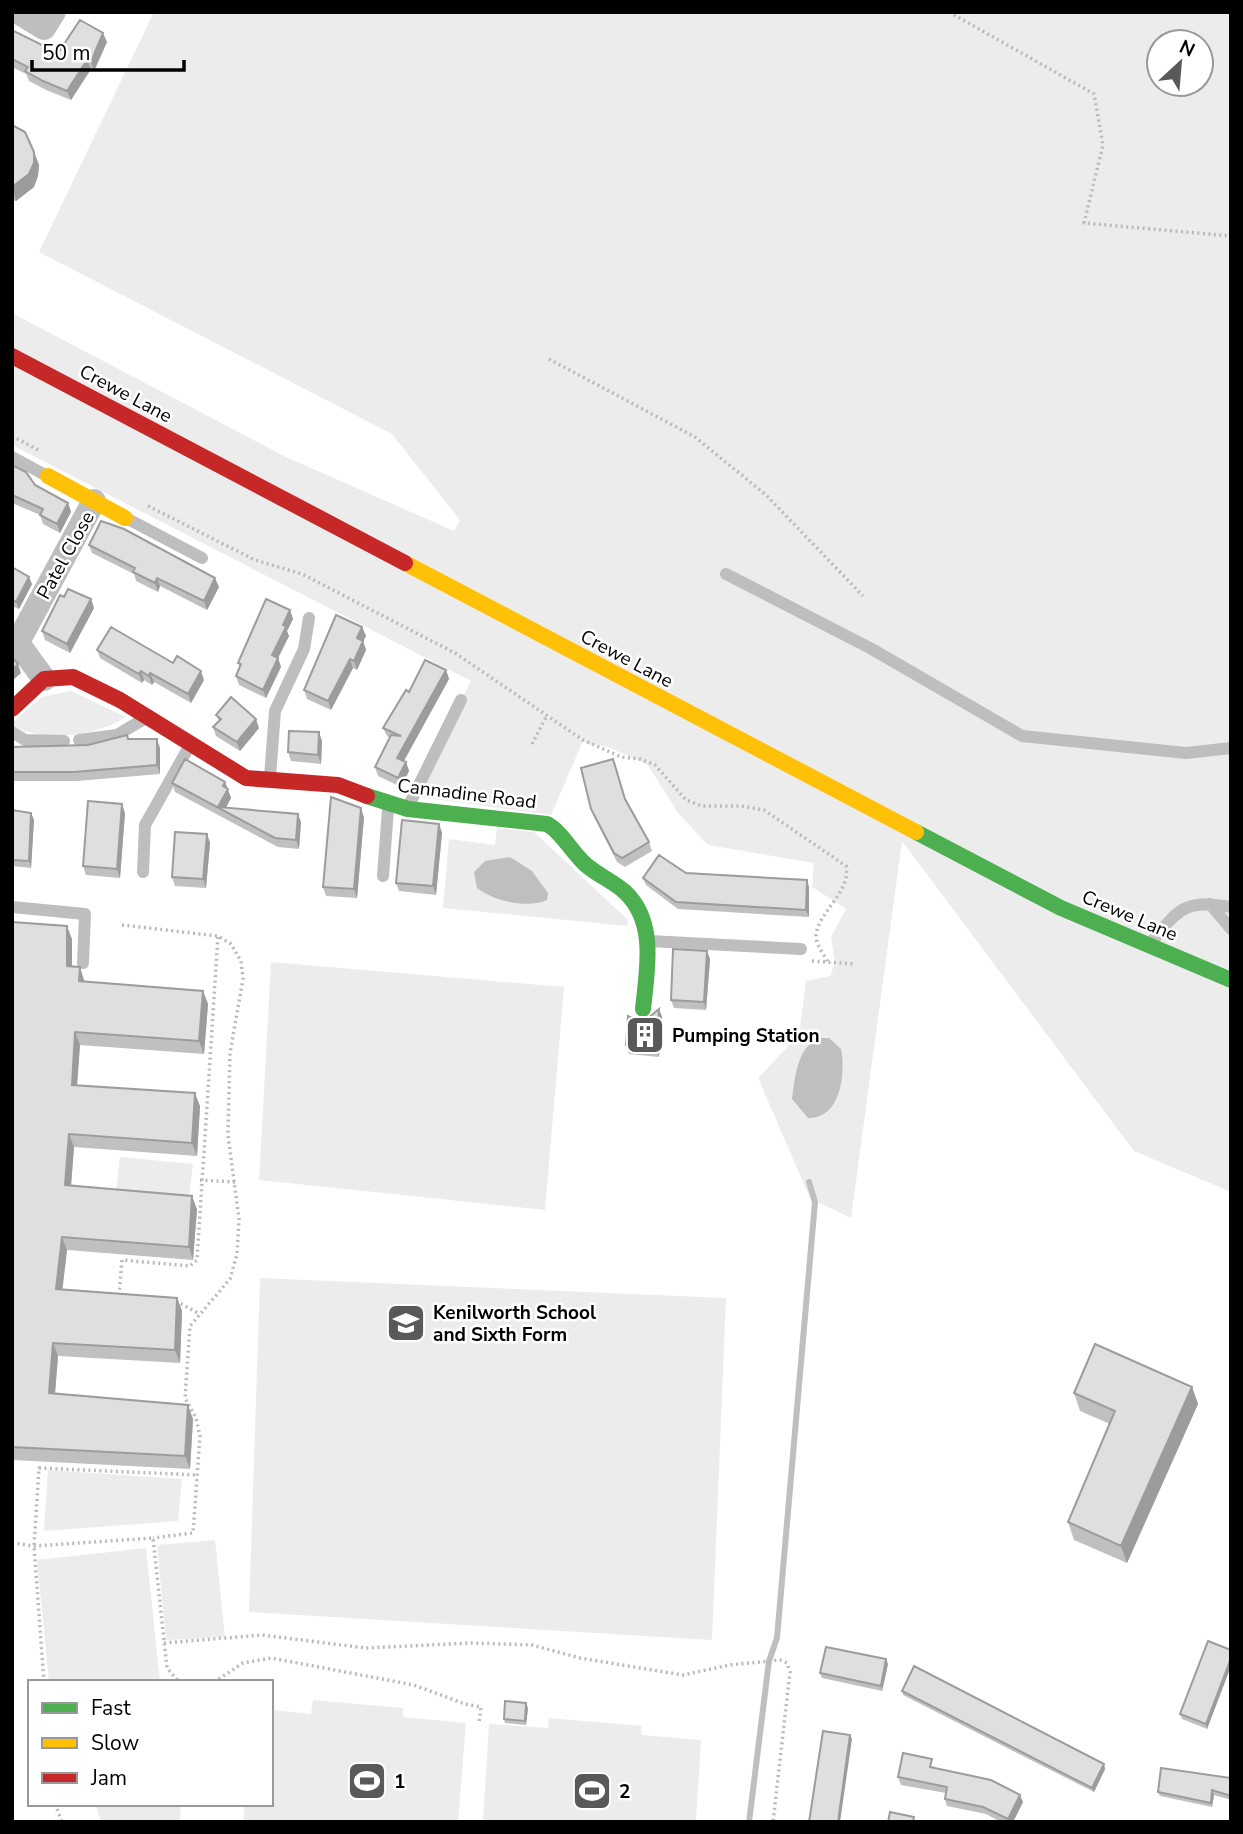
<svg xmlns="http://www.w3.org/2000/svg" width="1243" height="1834" font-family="'Nunito Sans',sans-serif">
<rect width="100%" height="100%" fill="#fff"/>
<path fill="#ececec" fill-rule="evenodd" d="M154,12h1077v1180l-97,-41 -232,-310 -51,377 -41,-20 -52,-120 41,-43 7,-54 24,-5 5,-13 -4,-26 15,-28 -34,-22 2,-24 -106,-18 -30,-32 -30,-48 -42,-19 -16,-1 -7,-4 -32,74 -139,-19 59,-115 -459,-236v-132l274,144 168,74 6,-11 -68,-86 -353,-182zM1159,42h42v42h-42z
M71,691l55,26c-31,20 -80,25 -114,9v-4l30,-25z
M497,828l37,4 94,88 -1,6 -184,-18 6,-69 46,6z
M271,962l293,25 -19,223 -286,-30z
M120,1157l73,7 -4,36 -73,-7z
M260,1278l466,20 -14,342 -463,-28z
M48,1470l134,9 -4,42 -134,10z
M215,1540l10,97 -59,3 -9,-95z
M146,1548l14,134h-111l-12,-122z
M313,1700l90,8v9l63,6 -8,99h-215l2,-18h26v-94l40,4z
M549,1718l92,8 1,9 59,5 -5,82h-213l6,-98 59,4z
M95,1804h86l-1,18h-79z"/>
<path fill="#bfbfbf" d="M510,857l22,14 16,22 -1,7c-20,9 -53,1 -70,-12l-3,-16 11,-11z
M820,1038h9l12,11c5,26 -1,70 -33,69l-16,-19c3,-21 5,-53 28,-61z"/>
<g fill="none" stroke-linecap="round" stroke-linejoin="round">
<path stroke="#bfbfbf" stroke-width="6" d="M749,1822l20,-161 8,-23 38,-436 -6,-20"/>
<path stroke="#b9b9b9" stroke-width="3.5" stroke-dasharray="2 3.5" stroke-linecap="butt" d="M949,12l145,82 9,51 -19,78 147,13
M549,359l146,78 71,58 97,101
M12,436l26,14
M148,506l107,54 47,14 153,79 128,87 38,17 19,2 15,6 31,35 16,6h39l23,4 82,56c6,25 -30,48 -30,71 1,9 8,18 12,25
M532,744l14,-27
M122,925l96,11 13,8 10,17 2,18 -13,74 -2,82 11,84 -2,35 -7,25 -40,47 -5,72 11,20 4,18 -7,97 -40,5
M812,961l43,3
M200,1180l35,2
M119,1295l3,-35 68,6 7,-6 21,-324
M176,1301l22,12
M12,1543l22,3 119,-8 14,130 12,14
M164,1643l98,-8 104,13 106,-5 60,2 48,13 103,17 46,-10 51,-5 7,3 3,9 -17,150
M44,1682l-10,-136 5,-78 158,7
M214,1682l29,-19 28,-5 143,27 51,19 16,3 -2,16
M55,1804l7,18"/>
<path stroke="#bebebe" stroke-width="12" d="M12,457l35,19
M126,518l76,40
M726,574l144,74 152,88 164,17 45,-5
M12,732l13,8 39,1
M79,740l38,-5 27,-16
M270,777l5,-66 29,-62 5,-31
M409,805l52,-105
M143,872l2,-47 45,-80
M383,876l5,-67
M1210,904l21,25
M12,907l73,7 -2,49
M649,941l152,8
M1150,944c29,-35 33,-45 81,-37"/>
<path stroke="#bebebe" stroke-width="24" d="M18,12l26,16 10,-16
M12,635l32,44
M19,640l75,-139"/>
<path stroke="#4caf50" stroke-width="16" d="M367,796l41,13 139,15 6,4c12,10 20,25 32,36 12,11 28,17 40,28 32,30 22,78 18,117
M916,832l145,76 170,72"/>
<path stroke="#ffc107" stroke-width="16" d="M48,476l77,42
M405,563l511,269"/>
<path stroke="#c62828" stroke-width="16" d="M12,356l393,207
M12,709l32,-30 29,-2 47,23 126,78 92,7 29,11"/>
</g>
<path fill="#c0c0c0" d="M12,27l2,4 44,22 49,-11 -13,29 -3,-2 -20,31 -25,-10 -17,-9 -3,-7 -14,-7z
M12,125l22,27 5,13 -1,11 -4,11 -18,14h-4z
M12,465l23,20 33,18 3,9 -11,21 -17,-9 -3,-9 -28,-12z
M89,545l130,42 -12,23 -47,-24 -2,6 -22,-11 -2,-7 -42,-21z
M12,567l20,17 -13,25 -7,-3z
M64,597l27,2 3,9 -24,45 -25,-13 -3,-9z
M290,610l3,9 -6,12 2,5 -11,22 3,9 -15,31 -27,-13 -3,-9 4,-8 -2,-5z
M362,627l4,9 -3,5 3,9 -9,20 -4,-2 -22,42 -24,-11 -3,-9z
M97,650l76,13 31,17 -13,23 -37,-21 -2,3 -8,-5 -2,3 -42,-25z
M446,670l3,9 -45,82 2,1 3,9 -8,16 -23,-11 -3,-9 15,-29 -3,-2 -4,-8 26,-36z
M216,715l43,13 -19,23 -24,-15 -3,-9 6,-6z
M322,741l-1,23 -30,-3 -3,-9z
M88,745l72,3v26l-83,7h-65v-34z
M616,768l10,34 23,40 3,9 -27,16 -8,-5 -23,-45 -3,-8z
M225,782l6,16 -5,9 75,15 -2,27 -21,-2 -103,-55 -3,-9z
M12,810l19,3 3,7 -3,48 -19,-2z
M125,813l-5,65 -34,-3 -3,-9z
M364,817l-7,81 -31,-2 -3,-9z
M439,824l3,9 -6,62 -37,-4 -3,-8z
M207,834l3,9 -4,45 -31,-2 -3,-9z
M686,873l121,7 2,7v30l-131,-8 -32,-24 -3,-7z
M12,922l60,17v27l12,14v2l119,9 5,13 -4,50 -124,-9 -3,40 123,21 -3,50 -123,-9 -3,39 126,23 -4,51 -126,-10 -5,39 115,9 5,13 -2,52 -122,-7 -3,37 138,26 -3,50 -178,-9z
M710,959l-4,51 -32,-2 -3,-8z
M659,1009l3,8 -3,40 -30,-3 -3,-9 11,-25 10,-1z
M1192,1387l6,17 -71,159 -53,-23 -6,-18 42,-98 -30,-13 -6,-18z
M1231,1650v16l-24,63 -25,-10 -2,-5z
M888,1664l-6,27 -60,-13 -2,-5z
M902,1691l202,73 1,5 -11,23 -191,-97z
M528,1708l-2,17 -21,-2 -1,-4z
M934,1766v2l89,34 -10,20h-12l-15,-8 -39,-8 -2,-7 1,-6 -45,-8 -3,-8z
M1231,1778v22l-17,-5 -2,12 -52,-11 -2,-4z"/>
<path fill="#9c9c9c" d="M103,33l4,9 -13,29 -3,-9z
M87,60l4,9 -20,31 -4,-9z
M34,152l5,13 -1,11 -4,11 -18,14 -4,-14z
M68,503l3,9 -11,21 -3,-9z
M29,577l3,7 -13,25 -3,-7z
M157,578l3,8 -2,6 -3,-9z
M215,578l4,9 -12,23 -3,-9z
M91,599l3,9 -24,45 -3,-9z
M290,610l3,9 -6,12 2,5 -11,22 3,9 -15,31 -3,-8 9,-35 11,-30z
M362,627l4,9 -6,11 -3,-9z
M363,641l3,9 -9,20 -3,-9z
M350,659l3,9 -22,42 -3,-9z
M18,664l3,9 -9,8v-11z
M446,670l3,9 -48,87 -4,-8z
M141,671l3,9 -2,3 -3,-9z
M201,671l3,9 -13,23 -3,-9z
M150,673l4,9 -2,3 -3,-9z
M256,719l3,9 -19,23 -3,-9z
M319,732l3,9 -1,23 -3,-9z
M157,739l3,9v26l-3,-9z
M406,762l3,9 -8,16 -3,-9z
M225,782l6,16 -7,13 -5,-3 4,-22z
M122,804l3,9 -5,65 -3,-9z
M361,808l3,9 -7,81 -3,-9z
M31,813l3,7 -3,48 -2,-7z
M298,814l3,8 -2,27 -3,-9z
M439,824l3,9 -6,62 -3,-9z
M207,834l3,9 -4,45 -3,-9z
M807,880l2,7v30l-3,-7z
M67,926l5,13v40l-5,-13z
M707,951l3,8 -4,51 -2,-8z
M80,967l4,13v15l-5,-14z
M203,991l5,13 -4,50 -5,-13z
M659,1009l3,8 -3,40 -3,-9z
M75,1032l5,13 -4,53 -4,-13z
M195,1093l5,13 -3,50 -5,-13z
M69,1134l5,13 -4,51 -5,-13z
M192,1196l5,13 -4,51 -4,-13z
M62,1237l5,13 -6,52 -5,-13z
M177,1298l5,13 -2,52 -5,-13z
M53,1343l5,13 -4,50 -5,-13z
M1192,1387l6,17 -71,159 -6,-17z
M188,1405l5,14 -3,50 -5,-13z
M1231,1658v8l-24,63 -1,-5z
M886,1659l2,5 -6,27 -1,-5z
M526,1703l2,5 -2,17 -1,-4z
M850,1735l2,4 -12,83h-2z
M1104,1764l1,5 -11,23 -2,-4z
M1212,1790l2,5 -2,12 -1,-4z
M1020,1795l3,7 -10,20h-4l-1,-3z"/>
<path fill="#dfdfdf" stroke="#9c9c9c" stroke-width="2" d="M80,20l23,13 -12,29 -4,-2 -20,31 -24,-10 -18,-10 3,-4 -16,-8v-29l46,23z
M12,125l13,7 9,20v11l-5,11 -17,13z
M12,465l14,7 9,13 33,18 -11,21 -17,-9 3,-6 -31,-14z
M101,521l23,8 91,49 -11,23 -47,-23 -2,5 -22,-11 2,-4 -46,-23z
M12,567l17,10 -13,25 -4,-2z
M68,589l23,10 -24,45 -25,-13 18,-36 4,2z
M266,599l24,11 -7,15 3,2 -14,28 6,3 -15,32 -27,-14 5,-12 -3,-1z
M336,615l26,12 -5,11 6,3 -9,20 -4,-2 -22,42 -24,-11z
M111,627l62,36 4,-7 24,15 -13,23 -38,-21 -1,3 -8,-5 -2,3 -42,-24z
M12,657l6,7 -6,6z
M425,660l21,10 -49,88 9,4 -8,16 -23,-11 16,-32 10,1 -18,-8 23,-38 3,2z
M231,697l25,22 -19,23 -24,-15 8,-8 -5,-4z
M289,731l30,1 -1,23 -30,-3z
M127,735l1,4h29v26l-83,7h-62v-25l76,-2z
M185,759l40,23 -2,4 5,3 -10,18 80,7 -2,26 -21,-2 -103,-55z
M613,759l12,40 24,43 -27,16 -8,-5 -23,-44 -10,-41z
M331,797l30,11 -7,81 -31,-2z
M88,801l34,3 -5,65 -34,-3z
M12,810l19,3 -2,48 -17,-1z
M402,820l37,4 -6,62 -37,-3z
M175,832l32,2 -4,45 -31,-2z
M659,855l27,18 121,7 -1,30 -130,-8 -33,-24z
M12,922l55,4v40l13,1 -1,14 124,10 -4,50 -124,-9 -3,53 123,8 -3,50 -123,-9 -4,51 127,11 -3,51 -127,-10 -6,52 121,9 -2,52 -122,-7 -4,50 139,12 -3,51 -173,-9z
M673,949l34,2 -3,51 -33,-2z
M659,1009l-3,39 -30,-3 2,-29 9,4 10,-1z
M1095,1344l97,43 -71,159 -53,-24 47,-111 -41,-18z
M1208,1641l23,9v8l-25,66 -26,-10z
M826,1647l60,12 -5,27 -61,-13z
M914,1666l190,98 -12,24 -190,-97z
M505,1701l21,2 -1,18 -21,-2z
M823,1731l27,4 -12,87h-29z
M903,1753l29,6 -2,8 61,13 29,15 -12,24 -25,-12 -38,-8 2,-12 -49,-10z
M1161,1768l70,10v18l-19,-6 -1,13 -53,-11z
M890,1812l24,5 -1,5h-25z"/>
<defs>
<g id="building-square" transform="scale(2.0125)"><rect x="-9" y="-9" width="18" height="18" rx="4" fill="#595959" stroke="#fff"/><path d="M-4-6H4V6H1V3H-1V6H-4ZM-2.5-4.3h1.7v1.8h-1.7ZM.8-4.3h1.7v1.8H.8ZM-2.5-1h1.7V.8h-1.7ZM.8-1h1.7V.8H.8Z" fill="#fff"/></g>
<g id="school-square" transform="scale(2.0125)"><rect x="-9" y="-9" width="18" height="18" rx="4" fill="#595959" stroke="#fff"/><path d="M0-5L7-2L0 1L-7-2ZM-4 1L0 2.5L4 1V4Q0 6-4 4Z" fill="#fff"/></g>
<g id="stadium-square" transform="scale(2.0125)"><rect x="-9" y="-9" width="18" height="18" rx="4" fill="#595959" stroke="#fff"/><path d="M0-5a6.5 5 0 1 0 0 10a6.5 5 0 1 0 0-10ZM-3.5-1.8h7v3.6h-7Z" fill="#fff"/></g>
</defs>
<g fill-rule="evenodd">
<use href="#building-square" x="645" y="1035"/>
<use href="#school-square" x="406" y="1323"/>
<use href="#stadium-square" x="367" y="1781"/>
<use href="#stadium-square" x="592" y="1791"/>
</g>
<g text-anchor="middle" stroke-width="5" stroke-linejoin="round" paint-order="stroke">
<g font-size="19" fill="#000" stroke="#fff">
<text transform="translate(126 393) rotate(28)" y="7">Crewe Lane</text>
<text transform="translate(65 555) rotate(-61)" y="7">Patel Close</text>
<text transform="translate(627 658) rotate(28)" y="7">Crewe Lane</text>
<text transform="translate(467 793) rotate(7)" y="7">Cannadine Road</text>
<text transform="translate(1130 915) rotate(23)" y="7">Crewe Lane</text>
</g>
<g font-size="19" font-weight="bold" fill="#000" stroke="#fff" text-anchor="start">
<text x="672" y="1042">Pumping Station</text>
<text x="433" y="1319">Kenilworth School<tspan x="433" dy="22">and Sixth Form</tspan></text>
<text x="394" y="1788">1</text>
<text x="619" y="1798">2</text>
</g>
</g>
<rect width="1243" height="1834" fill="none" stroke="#000000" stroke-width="28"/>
<rect x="28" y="1680" width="245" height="126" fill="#ffffff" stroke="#999999" stroke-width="2"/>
<rect x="42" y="1703" width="35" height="10" fill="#4caf50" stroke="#999999" stroke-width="2"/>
<text x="91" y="1715" font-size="21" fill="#000000">Fast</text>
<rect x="42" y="1738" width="35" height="10" fill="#ffc107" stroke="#999999" stroke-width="2"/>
<text x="91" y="1750" font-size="21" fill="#000000">Slow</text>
<rect x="42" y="1773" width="35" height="10" fill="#c62828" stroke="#999999" stroke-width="2"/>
<text x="91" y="1785" font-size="21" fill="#000000">Jam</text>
<g transform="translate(1180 63) rotate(26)"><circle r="33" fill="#ffffff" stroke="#999999" stroke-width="2"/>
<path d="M0-5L12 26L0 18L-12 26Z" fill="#595959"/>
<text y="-10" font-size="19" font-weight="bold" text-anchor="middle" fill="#000000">N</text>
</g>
<path d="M32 60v10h152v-10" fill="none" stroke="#000000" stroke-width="3.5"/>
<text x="42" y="60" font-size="21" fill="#000000" stroke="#ffffff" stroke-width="5" paint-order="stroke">50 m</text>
</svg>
